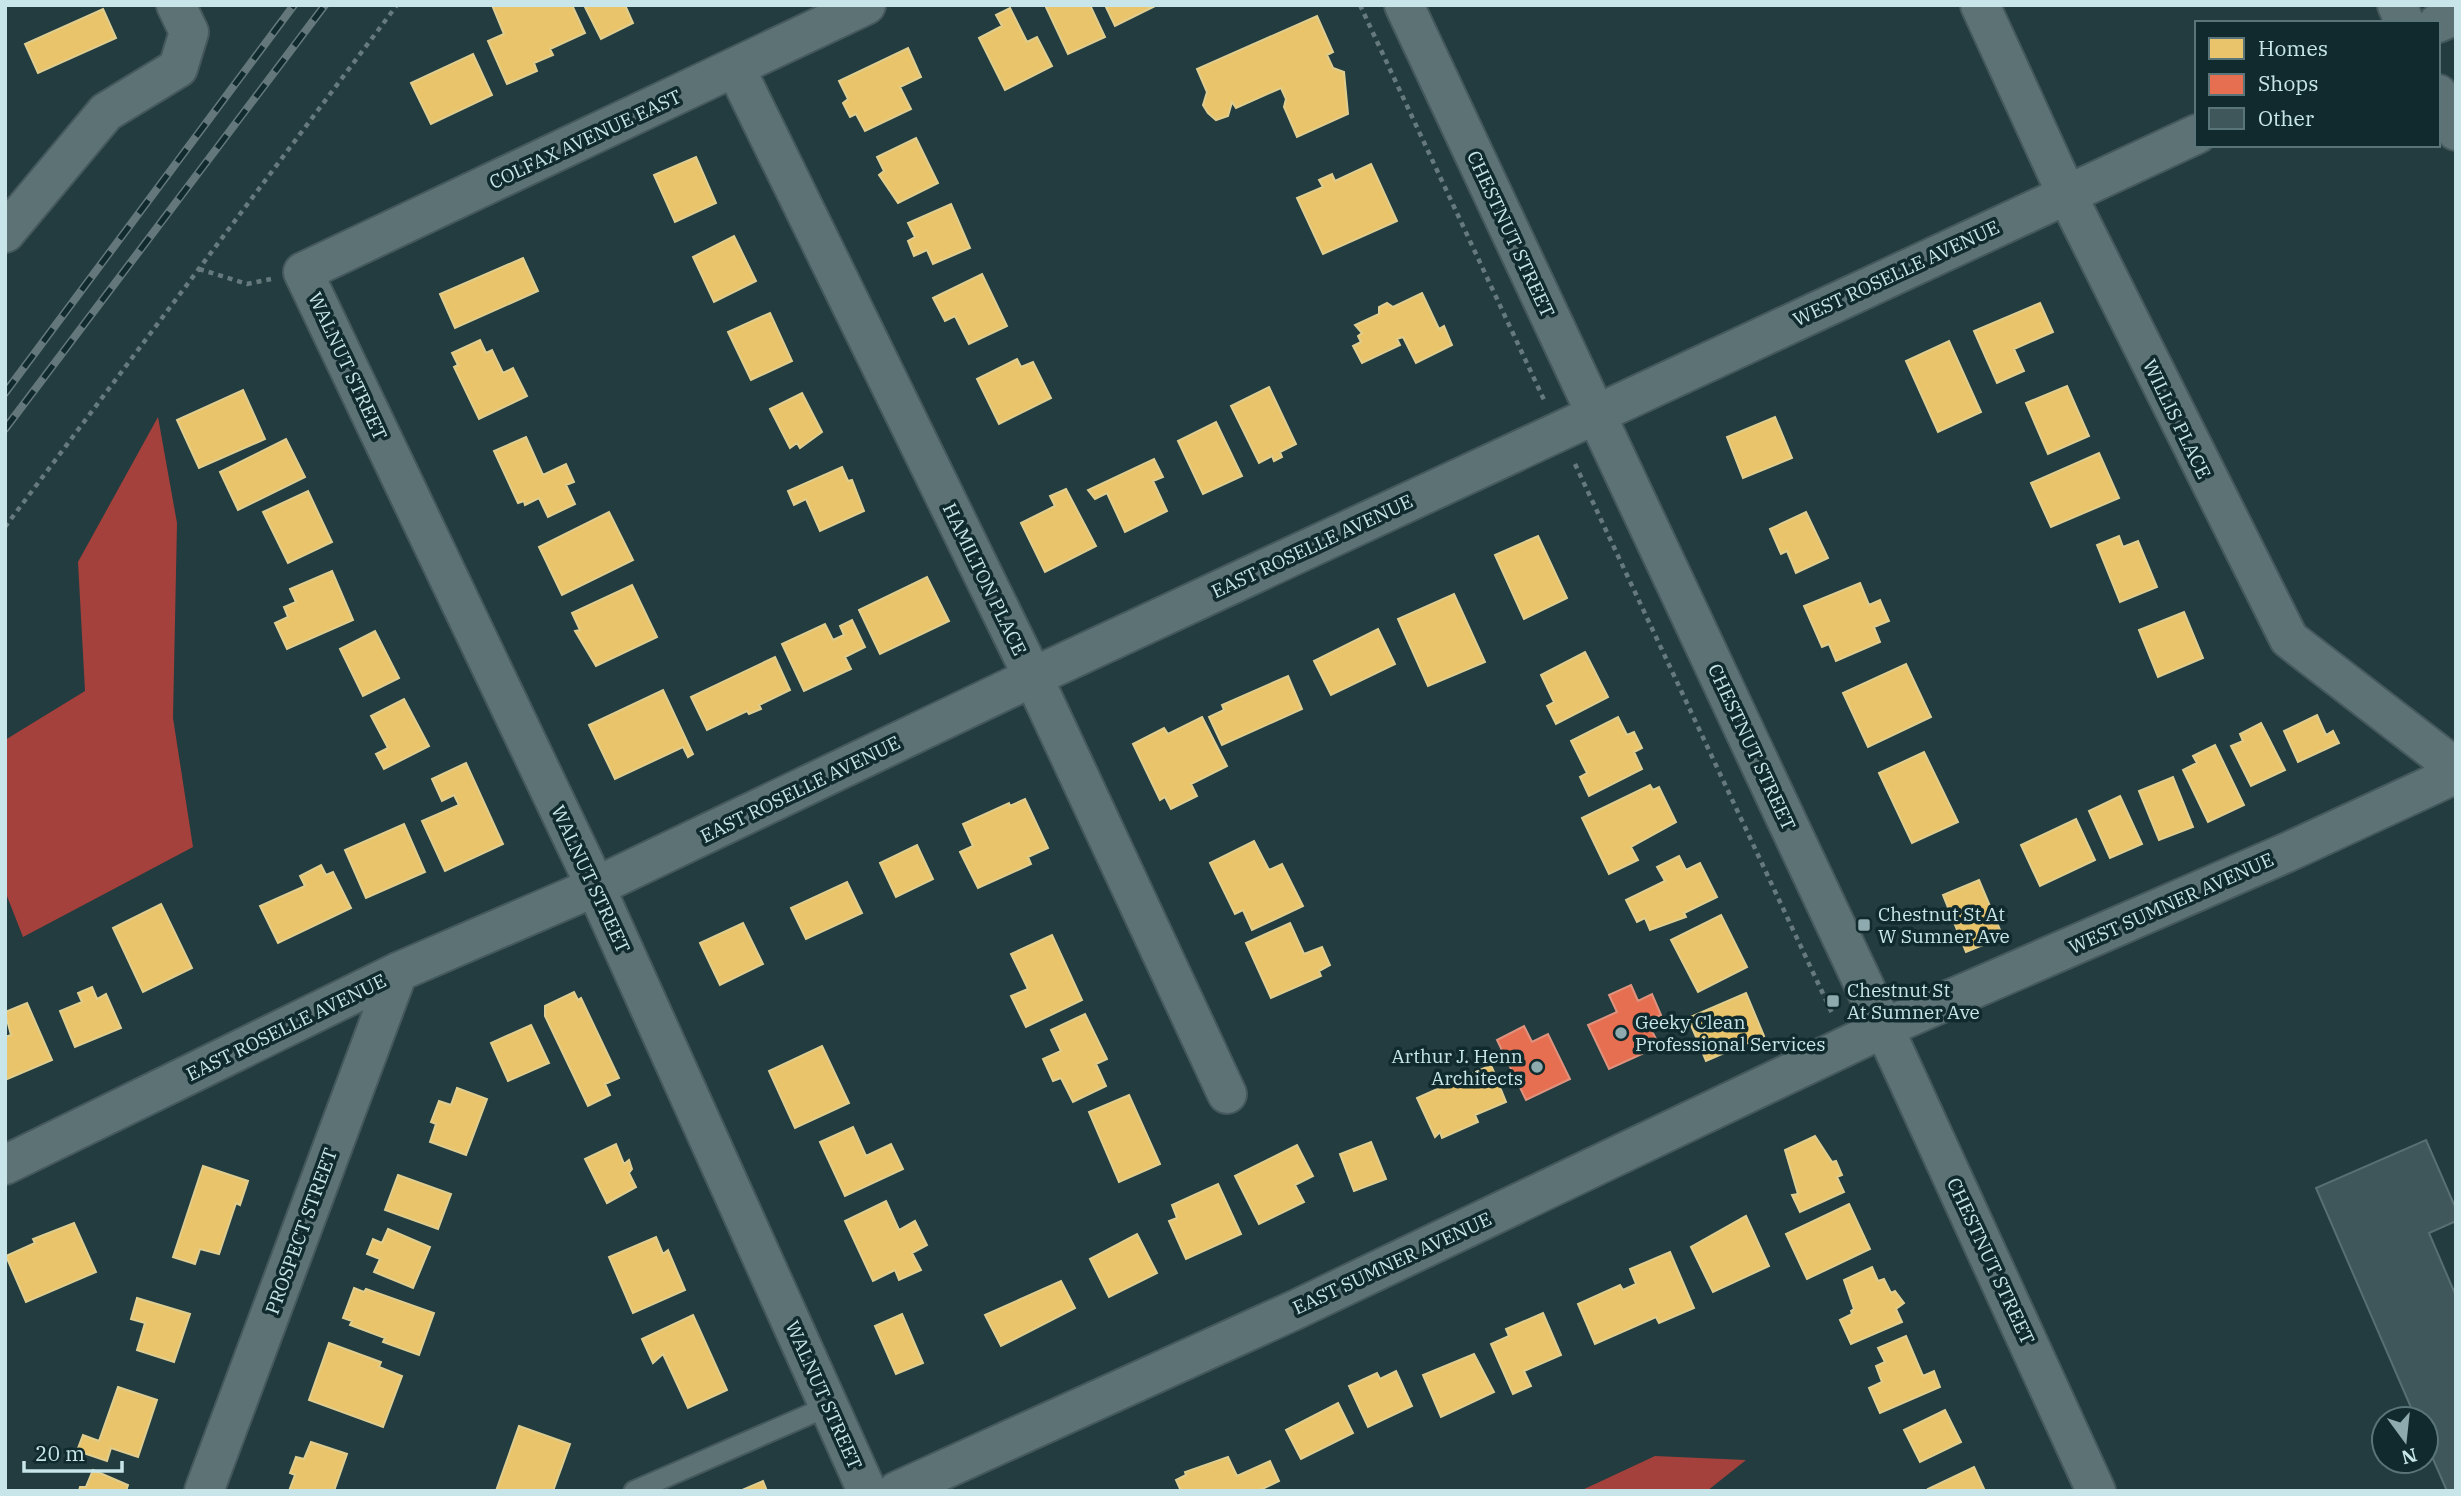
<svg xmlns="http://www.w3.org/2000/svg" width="2461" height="1496" font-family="'IBM Plex Serif',serif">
<rect width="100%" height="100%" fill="#233c3f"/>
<path fill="#a4413c" d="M158,417l19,106 -4,195 20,129 -170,90 -18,-46v-151l80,-49 -7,-129z
M1655,1456l91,4 -39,31h-127z"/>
<path fill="#e9c46a" stroke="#dfce90" stroke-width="2" d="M492,5h80l13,28 -35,16 3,6 -19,8 3,8 -30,13 -19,-43 16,-7z
M581,5h44l8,18 -32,16 -17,-34z
M1045,5h45l15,32 -37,17z
M1105,5h52l-42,21z
M1010,8l17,34 10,-5 15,29 -47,24 -26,-52 23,-12 -6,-11z
M103,9l13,29 -78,35 -13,-29z
M1317,16l16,36 -6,3 6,13 11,4 4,42 -51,23 -13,-30 2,-8 -5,-11 -45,20 -4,-6 -4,14 -12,4 -8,-7 -5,-8 4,-13 -10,-23z
M908,48l13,29 -21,10 11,22 -46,22 -9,-17 -6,3 -7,-14 5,-4 -9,-18z
M473,54l19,41 -61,29 -20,-41z
M916,138l22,45 -40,20 -19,-28 5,-4 -7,-14z
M696,157l20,46 -41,19 -21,-47z
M1371,164l26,57 -74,33 -26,-56 26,-11 -4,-7 13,-6 3,7z
M951,204l19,44 -37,16 -6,-14 -13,6 -6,-15 7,-4 -7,-14z
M734,236l22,45 -42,21 -21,-45z
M523,258l15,33 -83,37 -15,-34z
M982,274l25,52 -38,18 -14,-28 -10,5 -12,-23z
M1422,293l17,36 5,-3 8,19 -36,18 -13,-26 -6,2 3,6 -38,18 -9,-17 8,-4 -3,-6 4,-3 -7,-8 24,-11v-7l8,-4 6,4z
M2040,303l13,29 -39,17 10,22 -27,12 -23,-52z
M770,313l22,48 -41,19 -23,-48z
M480,340l6,13 6,-3 11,23 10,-5 14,28 -48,23 -25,-52 4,-2 -6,-12z
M1949,341l32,71 -43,20 -32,-71z
M1017,359l4,8 12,-5 18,36 -52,26 -22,-45z
M2067,386l22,50 -41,18 -22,-51z
M1269,387l27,57 -16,8 2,5 -8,4 -2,-5 -13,7 -28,-57z
M243,390l22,49 -66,29 -22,-48z
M802,393l20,39 -22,16 -3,-5 -7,5 -20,-39z
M1775,417l17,41 -49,20 -16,-41z
M1216,422l26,54 -39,18 -25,-53z
M526,437l17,38 23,-11 8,18 -8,3 9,19 -27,13 -9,-19 -14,7 -1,-4 -6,2 -24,-52z
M286,439l19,38 -67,33 -18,-38z
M2099,453l20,45 -68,29 -20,-44z
M1154,459l9,18 -10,4 14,30 -42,21 -18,-39 -12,6 -7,-9z
M842,467l6,14 4,-1 12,31 -44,20 -14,-32 -12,6 -6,-14z
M1066,489l30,57 -51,26 -24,-49 34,-17 -5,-10z
M308,491l24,51 -44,21 -25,-51z
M609,512l24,48 -71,35 -23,-48z
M1806,512l22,46 -32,15 -9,-22 -6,3 -11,-25z
M1538,536l29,62 -43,21 -29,-64z
M2119,536l4,11 15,-6 19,46 -37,15 -23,-57z
M332,571l21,49 -66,29 -12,-26 13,-6 -4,-10 12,-5 -6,-13z
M927,577l22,44 -69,33 -21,-44z
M1860,583l9,22 11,-5 9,21 -15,6 6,15 -44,19 -7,-17 -7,3 -18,-41z
M632,585l25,52 -61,29 -21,-35 5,-1 -8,-17z
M1454,594l31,68 -57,24 -30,-67z
M2184,612l19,46 -45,19 -19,-47z
M852,620l13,27 -20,10 6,12 -47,22 -22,-47 43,-20 8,16 11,-5 -4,-9z
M1378,629l17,35 -64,31 -17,-34z
M375,631l24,47 -36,18 -23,-47z
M1585,652l23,45 -52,27 -9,-18 7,-4 -13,-27z
M775,657l15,33 -31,15 2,4 -12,5 -2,-3 -40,19 -16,-33z
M1906,664l25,53 -63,30 -25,-54z
M1288,676l14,33 -80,36 -13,-28 15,-7 -2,-5z
M663,690l30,64 -5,3 -5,-10 -68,32 -26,-54z
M404,699l25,47 -45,23 -8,-15 12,-6 -17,-32z
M2317,715l9,20 7,-4 6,12 -41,19 -14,-31z
M1202,717l25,49 -36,18 6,12 -26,13 -6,-12 -5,3 -27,-56 31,-16 4,6z
M1618,717l9,18 7,-3 8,16 -8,4 8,17 -53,27 -9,-19 7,-4 -16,-32z
M2261,723l24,47 -34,16 -20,-40 12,-5 -3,-7z
M2215,745l29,60 -36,17 -25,-52 14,-7 -4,-7z
M1924,752l34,70 -46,21 -33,-70z
M466,763l37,81 -58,27 -23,-50 37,-16 -5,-10 -12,6 -10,-22z
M2173,777l20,50 -34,13 -20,-49z
M1650,785l3,5 6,-3 17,35 -45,25 7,13 -29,14 -27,-56z
M2120,796l22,48 -32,14 -21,-47z
M1025,799l23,49 -20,9 3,7 -53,24 -18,-36 13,-6 -10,-22 46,-21 1,3z
M2076,819l19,41 -55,26 -19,-41z
M404,824l21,48 -59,26 -21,-48z
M1254,841l15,29 13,-6 21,42 -51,24 -9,-20 -8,4 -25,-51z
M917,845l16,34 -37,18 -16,-34z
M1679,856l7,14 14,-7 17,34 -33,16 2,4 -36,13 -5,-12 -8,4 -11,-22 39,-19 -8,-14z
M321,865l5,10 7,-3 18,36 -73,35 -18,-37 45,-20 -5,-10z
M1979,880l24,57 -37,15 -23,-57z
M847,882l15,31 -56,26 -15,-31z
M161,904l31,64 -49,24 -30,-64z
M1721,915l26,52 -49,25 -27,-52z
M743,923l20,41 -43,21 -20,-42z
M1290,923l14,31 18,-7 8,18 -11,6 2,5 -50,22 -25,-55z
M1052,935l30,65 -56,27 -15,-31 17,-7 -17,-35z
M92,987l5,12 9,-5 15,34 -46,19 -15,-36 22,-9 -4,-9z
M574,992l4,8 3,-2 38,80 -14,6 5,11 -22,11 -43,-90v-10z
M1746,993l18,43 -58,25 -18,-43z
M27,1003l25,57 -47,20v-43l6,-2 -6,-23z
M1085,1014l22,45 -11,5 10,22 -33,16 -12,-24 -8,3 -10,-22 18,-8 -10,-21z
M531,1025l18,38 -41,18 -17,-38z
M822,1046l27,57 -54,25 -26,-57z
M1491,1065l15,37 -31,13 3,7 -36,16 -2,-6 -5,5 -18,-39z
M457,1088l30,11 -21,56 -36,-13 6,-18 -5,-2 8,-21 12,4z
M1129,1095l31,69 -41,18 -30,-70z
M853,1127l13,29 25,-12 12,25 -58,27 -25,-54z
M1815,1136l17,26 4,-1 6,14 -5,2 7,15 -44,20 -8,-17 6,-1 -13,-44z
M1371,1142l15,37 -32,12 -14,-37z
M616,1144l8,20 5,-4 3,9 -3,4 7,14 -29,16 -22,-44z
M1297,1145l16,31 -18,9 9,17 -45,22 -24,-48z
M203,1166l45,15 -8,24 -4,-2 -17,51 -19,-5 -5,15 -22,-7z
M398,1175l53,19 -13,35 -53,-19z
M1218,1184l23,50 -55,25 -17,-38 8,-3 -5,-13z
M886,1201l13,29 16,-9 12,24 -15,8 9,17 -22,10 -4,-10 -22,11 -28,-60z
M1849,1204l21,45 -63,30 -21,-45z
M1746,1216l23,50 -56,26 -22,-45z
M74,1223l22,49 -70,30 -20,-46 29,-13 -2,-4z
M388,1229l42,18 -17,41 -39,-16 6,-13 -13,-5 6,-15 9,4z
M1137,1234l20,39 -48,24 -19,-38z
M656,1237l7,17 5,-4 17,40 -52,23 -24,-56z
M1670,1252l24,56 -35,15 -3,-6 -61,27 -17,-40 42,-19 3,5 13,-6 -6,-15z
M1872,1267l6,14 6,-2 7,14 4,-2 9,12 -8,6 6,13 -51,22 -11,-24 12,-6 -1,-3 3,-2 -10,-29z
M1061,1281l14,27 -74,38 -16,-31z
M354,1288l10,4 2,-3 68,24 -15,42 -36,-13 2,-4 -35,-13 2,-4 -9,-3z
M137,1298l53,16 -16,48 -37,-12 8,-27 -14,-4z
M1543,1313l18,42 -37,16 7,15 -18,8 -22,-50 18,-8 -3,-7z
M902,1314l21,49 -27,11 -21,-48z
M693,1315l34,75 -39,18 -25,-54 -10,9 -11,-24z
M1906,1336l17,40 11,-5 6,16 -60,26 -11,-25 13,-6 -6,-16 9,-4 -7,-14z
M329,1343l52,19 -2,5 23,9 -19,51 -74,-27z
M1474,1354l20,38 -53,25 -18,-42z
M1396,1371l16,35 -44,21 -19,-41 28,-13 3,6z
M118,1387l39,13 -19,57 -27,-9 -4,13 -30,-10 6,-16 16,6z
M1338,1403l15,30 -52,26 -15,-29z
M1945,1410l16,32 -41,20 -16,-32z
M519,1426l51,18 -17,47h-57z
M311,1442l36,12 -13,37h-45l6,-16 -5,-2 6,-16 8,2z
M1228,1457l9,19 33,-15 9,20 -21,10h-77l-5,-11 10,-5 -1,-3z
M1974,1467l11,24h-56l-1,-2z
M93,1470l35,15 -2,6h-47l1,-4h6z
M763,1481l4,10h-27z"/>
<path fill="#e76f51" stroke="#de937f" stroke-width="2" d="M1631,985l7,16 14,-7 9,21 -14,6 9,18 -17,8 3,7 -33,15 -21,-44 29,-13 -8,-17z
M1524,1026l8,16 16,-8 22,45 -44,21 -29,-60z"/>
<path fill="#3f575a" stroke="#586f72" stroke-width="2" d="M2426,1140l30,69v12l-27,12 27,63v195h-9l-21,-48v-24h-10l-100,-231z"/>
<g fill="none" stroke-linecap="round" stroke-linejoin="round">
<g stroke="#45595d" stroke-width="23">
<path id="service" d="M634,1491l195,-85"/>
</g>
<g stroke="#45595d" stroke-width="42">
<path id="minor" d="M866,5l-563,267 282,592 282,627
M1980,5l86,188 223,446 167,129
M2397,5l8,18
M2438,23l18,-8
M735,67l298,610 194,417
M2438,94l18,37
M5,233l101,-121 72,-44 11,-36 -13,-27
M5,1165l393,-193 197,-85 438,-210 1164,-543
M204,1491l194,-519
M897,1491l400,-182 587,-281 404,-176 168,-78"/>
</g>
<g stroke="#45595d" stroke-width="42">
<path id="tertiary" d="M1404,5l480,1023 212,463"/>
</g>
<path stroke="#667a7d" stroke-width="4.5" stroke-dasharray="5 5" stroke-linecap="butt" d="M1360,5l185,397
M199,269l48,15 24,-5
M1575,464l257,549
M5,527l392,-522"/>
<use href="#service" stroke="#5c7275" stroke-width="19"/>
<use href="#minor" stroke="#5c7275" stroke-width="38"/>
<use href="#tertiary" stroke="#5c7275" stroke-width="38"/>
<g stroke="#64787b" stroke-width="8">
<path id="rail" d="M5,393l289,-388
M5,429l320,-424"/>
</g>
<use href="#rail" stroke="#102a2d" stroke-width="5" stroke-dasharray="16" stroke-linecap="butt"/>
</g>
<g fill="#8eaaae" stroke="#102a2d" stroke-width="2.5">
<rect x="1857" y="918" width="14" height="14" rx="3.5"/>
<rect x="1826" y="994" width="14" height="14" rx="3.5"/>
<circle cx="1621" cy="1033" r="7"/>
<circle cx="1537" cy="1067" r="7"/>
</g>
<g text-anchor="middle" stroke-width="7" stroke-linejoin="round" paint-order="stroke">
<g font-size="19" fill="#c8e6ea" stroke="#102a2d">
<text transform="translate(585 139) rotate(-25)" y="7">COLFAX AVENUE EAST</text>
<text transform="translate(1511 234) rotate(65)" y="7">CHESTNUT STREET</text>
<text transform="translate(1896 273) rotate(-25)" y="7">WEST ROSELLE AVENUE</text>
<text transform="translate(348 366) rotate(65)" y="7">WALNUT STREET</text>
<text transform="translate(2177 419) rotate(64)" y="7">WILLIS PLACE</text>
<text transform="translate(1312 546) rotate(-25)" y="7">EAST ROSELLE AVENUE</text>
<text transform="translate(985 579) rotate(64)" y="7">HAMILTON PLACE</text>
<text transform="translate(1752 747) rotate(65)" y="7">CHESTNUT STREET</text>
<text transform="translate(800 789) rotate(-26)" y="7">EAST ROSELLE AVENUE</text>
<text transform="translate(591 879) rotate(65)" y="7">WALNUT STREET</text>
<text transform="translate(2171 903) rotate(-24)" y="7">WEST SUMNER AVENUE</text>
<text transform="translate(286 1027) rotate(-26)" y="7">EAST ROSELLE AVENUE</text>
<text transform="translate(301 1231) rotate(-70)" y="7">PROSPECT STREET</text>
<text transform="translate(1991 1261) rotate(65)" y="7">CHESTNUT STREET</text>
<text transform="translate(1392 1263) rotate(-25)" y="7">EAST SUMNER AVENUE</text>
<text transform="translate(824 1395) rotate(66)" y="7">WALNUT STREET</text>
</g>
<g font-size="19" fill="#c8e6ea" stroke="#102a2d" text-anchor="start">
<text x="1878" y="921">Chestnut St At<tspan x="1878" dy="22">W Sumner Ave</tspan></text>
<text x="1847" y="997">Chestnut St<tspan x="1847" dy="22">At Sumner Ave</tspan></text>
<text x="1635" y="1029">Geeky Clean<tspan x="1635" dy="22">Professional Services</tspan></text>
<text x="1523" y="1063" text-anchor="end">Arthur J. Henn<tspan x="1523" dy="22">Architects</tspan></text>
</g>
</g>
<rect width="2461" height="1496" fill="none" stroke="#c8e6ea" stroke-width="14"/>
<rect x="2195" y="21" width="245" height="126" fill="#102a2d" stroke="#5a7579" stroke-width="2"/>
<rect x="2209" y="38" width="35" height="21" fill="#e9c46a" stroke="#5a7579" stroke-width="2"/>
<text x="2258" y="56" font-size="21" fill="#c8e6ea">Homes</text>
<rect x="2209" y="74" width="35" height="21" fill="#e76f51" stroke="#5a7579" stroke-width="2"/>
<text x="2258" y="91" font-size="21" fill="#c8e6ea">Shops</text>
<rect x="2209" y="108" width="35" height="21" fill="#3f575a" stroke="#5a7579" stroke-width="2"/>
<text x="2258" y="126" font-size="21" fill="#c8e6ea">Other</text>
<g transform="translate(2405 1440) rotate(165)"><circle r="33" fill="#102a2d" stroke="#5a7579" stroke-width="2"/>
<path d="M0-5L12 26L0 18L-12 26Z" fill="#8eaaae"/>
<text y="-10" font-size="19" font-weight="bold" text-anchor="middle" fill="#c8e6ea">N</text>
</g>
<path d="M24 1461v10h98v-10" fill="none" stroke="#c8e6ea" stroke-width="3.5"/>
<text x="35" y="1461" font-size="21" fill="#c8e6ea" stroke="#102a2d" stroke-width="5" paint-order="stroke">20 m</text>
</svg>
